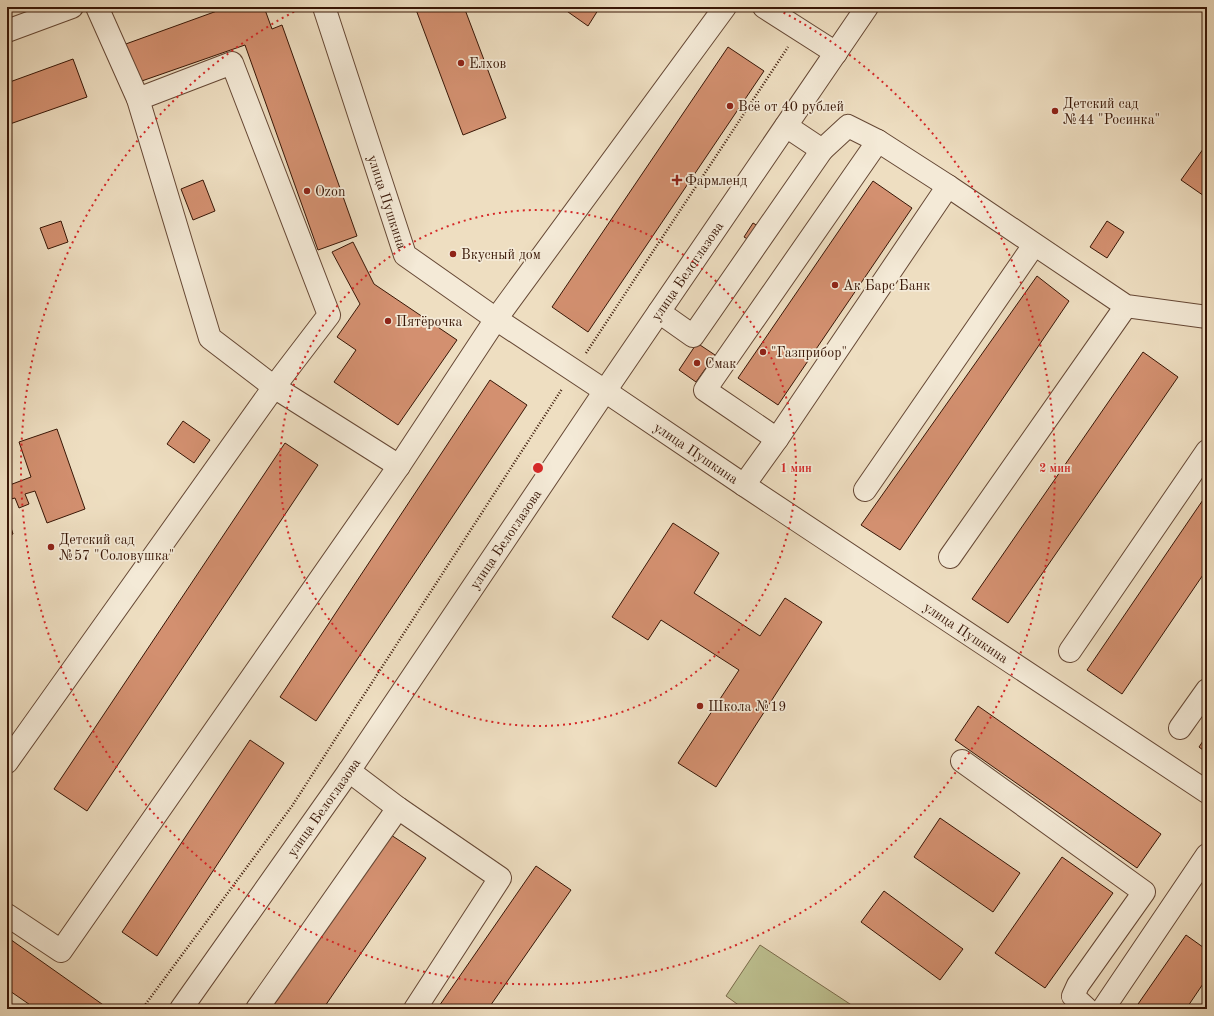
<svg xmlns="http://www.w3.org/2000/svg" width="1214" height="1016" font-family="'Old Standard TT',serif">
<rect width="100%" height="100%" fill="#eedec1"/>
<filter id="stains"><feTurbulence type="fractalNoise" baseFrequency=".005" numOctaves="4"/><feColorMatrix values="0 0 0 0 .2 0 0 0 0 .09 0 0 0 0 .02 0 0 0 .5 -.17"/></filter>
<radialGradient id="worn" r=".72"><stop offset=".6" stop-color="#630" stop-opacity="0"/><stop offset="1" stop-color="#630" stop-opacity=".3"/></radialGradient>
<path fill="#bdc090" stroke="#7a6b4b" d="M760,945l93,61 -2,3h-107l-18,-13z"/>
<path fill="#d39070" stroke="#381606" d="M228,7h36l8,22 10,-4 75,211 -39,14 -73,-205 -109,38 -13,-38z
M415,7h49l42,111 -43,17z
M561,7h39l-12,19z
M728,47l36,24 -176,261 -36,-25z
M73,59l14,38 -80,28v-42z
M1206,145l1,1v52l-26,-18z
M203,180l12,31 -22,9 -12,-31z
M873,181l39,27 -134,197 -40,-27z
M61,221l7,21 -20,7 -8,-21z
M1107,221l17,11 -17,26 -17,-11z
M753,223l10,6 -10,13 -9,-5z
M353,242l21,42 83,56 -59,85 -64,-43 22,-32 -19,-13 23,-33 -28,-52z
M1037,276l32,25 -169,249 -39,-25z
M697,343l18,12 -19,27 -17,-12z
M1143,352l35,25 -170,246 -36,-24z
M490,380l37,25 -211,316 -36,-24z
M183,421l27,19 -16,23 -27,-19z
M57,429l28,80 -38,14 -12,-32 -10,3 4,10 -10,4 -4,-10 -8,2v-14l24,-9 -12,-35z
M285,443l33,22 -231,346 -33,-22z
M1207,494v75l-85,125 -35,-24z
M7,515l6,19 -6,2z
M673,523l46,30 -25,40 66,43 25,-38 37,24 -106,165 -38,-24 61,-93 -78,-50 -13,20 -36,-23z
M978,706l183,128 -24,34 -182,-128z
M1207,735v18l-8,-6z
M250,740l34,23 -127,193 -35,-24z
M940,818l80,55 -27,39 -79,-55z
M391,835l35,23 -103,151h-52z
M1062,857l51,36 -68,95 -50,-35z
M536,866l35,24 -83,119h-51z
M884,891l79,58 -23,31 -79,-58z
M1186,935l21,15v28l-21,31h-47l-3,-2z
M7,937l102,72h-73l-29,-20z"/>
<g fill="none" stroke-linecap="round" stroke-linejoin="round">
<g stroke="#664835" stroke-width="24">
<g id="minor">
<path d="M97,7l41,92 72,239 64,49 125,79"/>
<path id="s1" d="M324,7l81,248 91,64 109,72 139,94 463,307"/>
<path d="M764,7l72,46"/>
<path d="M7,31l65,-24"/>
<path d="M786,126l36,24 26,-24 30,15 70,45"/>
<path d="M878,141l-173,249 72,49 171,-253 178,120 81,11"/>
<path d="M659,312l34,24 129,-186"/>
<path d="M744,485l33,-46"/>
<path d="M865,490l169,-245"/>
<path d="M950,557l176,-251"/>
<path d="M1070,651l137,-200"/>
<path d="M1180,728l27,-38"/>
<path d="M962,761l182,131 -66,93 -5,11 14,13"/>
<path d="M7,762l267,-375 55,-72 -97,-252 -94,36"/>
<path d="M349,771l49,37 102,70 -85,131"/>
<path d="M7,915l54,36 338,-485 97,-147 229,-312"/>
<path id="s2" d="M181,1009l168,-238 256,-380 262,-384"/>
<path d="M257,1009l141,-201"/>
<path d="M1103,1009l104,-154"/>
</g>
</g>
<path stroke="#381606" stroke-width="2.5" stroke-dasharray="1 2" stroke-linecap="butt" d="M586,353l202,-306
M7,1007l2,2
M142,1009l150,-203 270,-417"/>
<use href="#minor" stroke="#f4ead7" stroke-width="22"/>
</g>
<g fill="none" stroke="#d62828" stroke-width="2" stroke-dasharray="2 4">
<circle cx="538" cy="468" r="258"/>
<path d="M773 7A517 517 0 1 1 303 7"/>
</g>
<g fill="#8f2418" stroke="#f4ead7" stroke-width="1.5">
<circle cx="461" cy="63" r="4"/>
<circle cx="730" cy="106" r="4"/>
<circle cx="1055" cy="111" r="4"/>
<path d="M675 174h4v4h4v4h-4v4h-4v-4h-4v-4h4z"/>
<circle cx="307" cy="191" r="4"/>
<circle cx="453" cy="254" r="4"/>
<circle cx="835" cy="285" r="4"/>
<circle cx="388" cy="321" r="4"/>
<circle cx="763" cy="352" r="4"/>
<circle cx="697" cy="363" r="4"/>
<circle cx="51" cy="547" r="4"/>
<circle cx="700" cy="706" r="4"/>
</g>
<g text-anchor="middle" stroke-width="3.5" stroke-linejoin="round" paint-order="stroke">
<g font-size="14" fill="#381606" stroke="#f4ead7" text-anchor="start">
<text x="469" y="68">Елхов</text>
<text x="1063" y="108">Детский сад<tspan x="1063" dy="16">№44 "Росинка"</tspan></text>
<text x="738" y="111">Всё от 40 рублей</text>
<text x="685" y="185">Фармленд</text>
<text x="315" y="196">Ozon</text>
<text x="461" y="259">Вкусный дом</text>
<text x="843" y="290">Ак Барс Банк</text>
<text x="396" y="326">Пятёрочка</text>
<text x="771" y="357">"Газприбор"</text>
<text x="705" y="368">Смак</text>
<text x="59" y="544">Детский сад<tspan x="59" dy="16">№57 "Соловушка"</tspan></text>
<text x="708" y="711">Школа №19</text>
</g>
<g font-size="14" fill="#381606" stroke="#f4ead7">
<text dy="5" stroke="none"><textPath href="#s1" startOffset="205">улица Пушкина</textPath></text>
<text dy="5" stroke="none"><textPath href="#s2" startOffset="895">улица Белоглазова</textPath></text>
<text dy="5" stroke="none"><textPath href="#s1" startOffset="613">улица Пушкина</textPath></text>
<text dy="5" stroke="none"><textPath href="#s2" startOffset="571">улица Белоглазова</textPath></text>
<text dy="5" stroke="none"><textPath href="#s1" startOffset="937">улица Пушкина</textPath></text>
<text dy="5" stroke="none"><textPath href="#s2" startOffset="247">улица Белоглазова</textPath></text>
</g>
</g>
<circle cx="538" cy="468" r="6" fill="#d62828" stroke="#f4ead7" stroke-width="2"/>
<g font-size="12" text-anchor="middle" font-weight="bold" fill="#d62828" stroke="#f4ead7" stroke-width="3.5" stroke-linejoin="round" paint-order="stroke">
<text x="796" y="472">1 мин</text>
<text x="1055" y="472">2 мин</text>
</g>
<rect width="1214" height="1016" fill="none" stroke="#eedec1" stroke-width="24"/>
<rect x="8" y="8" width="1198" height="1000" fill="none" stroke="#381606" stroke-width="2"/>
<rect x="12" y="12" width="1190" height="992" fill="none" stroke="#381606"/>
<rect width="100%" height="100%" filter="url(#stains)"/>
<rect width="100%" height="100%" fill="url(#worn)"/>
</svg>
